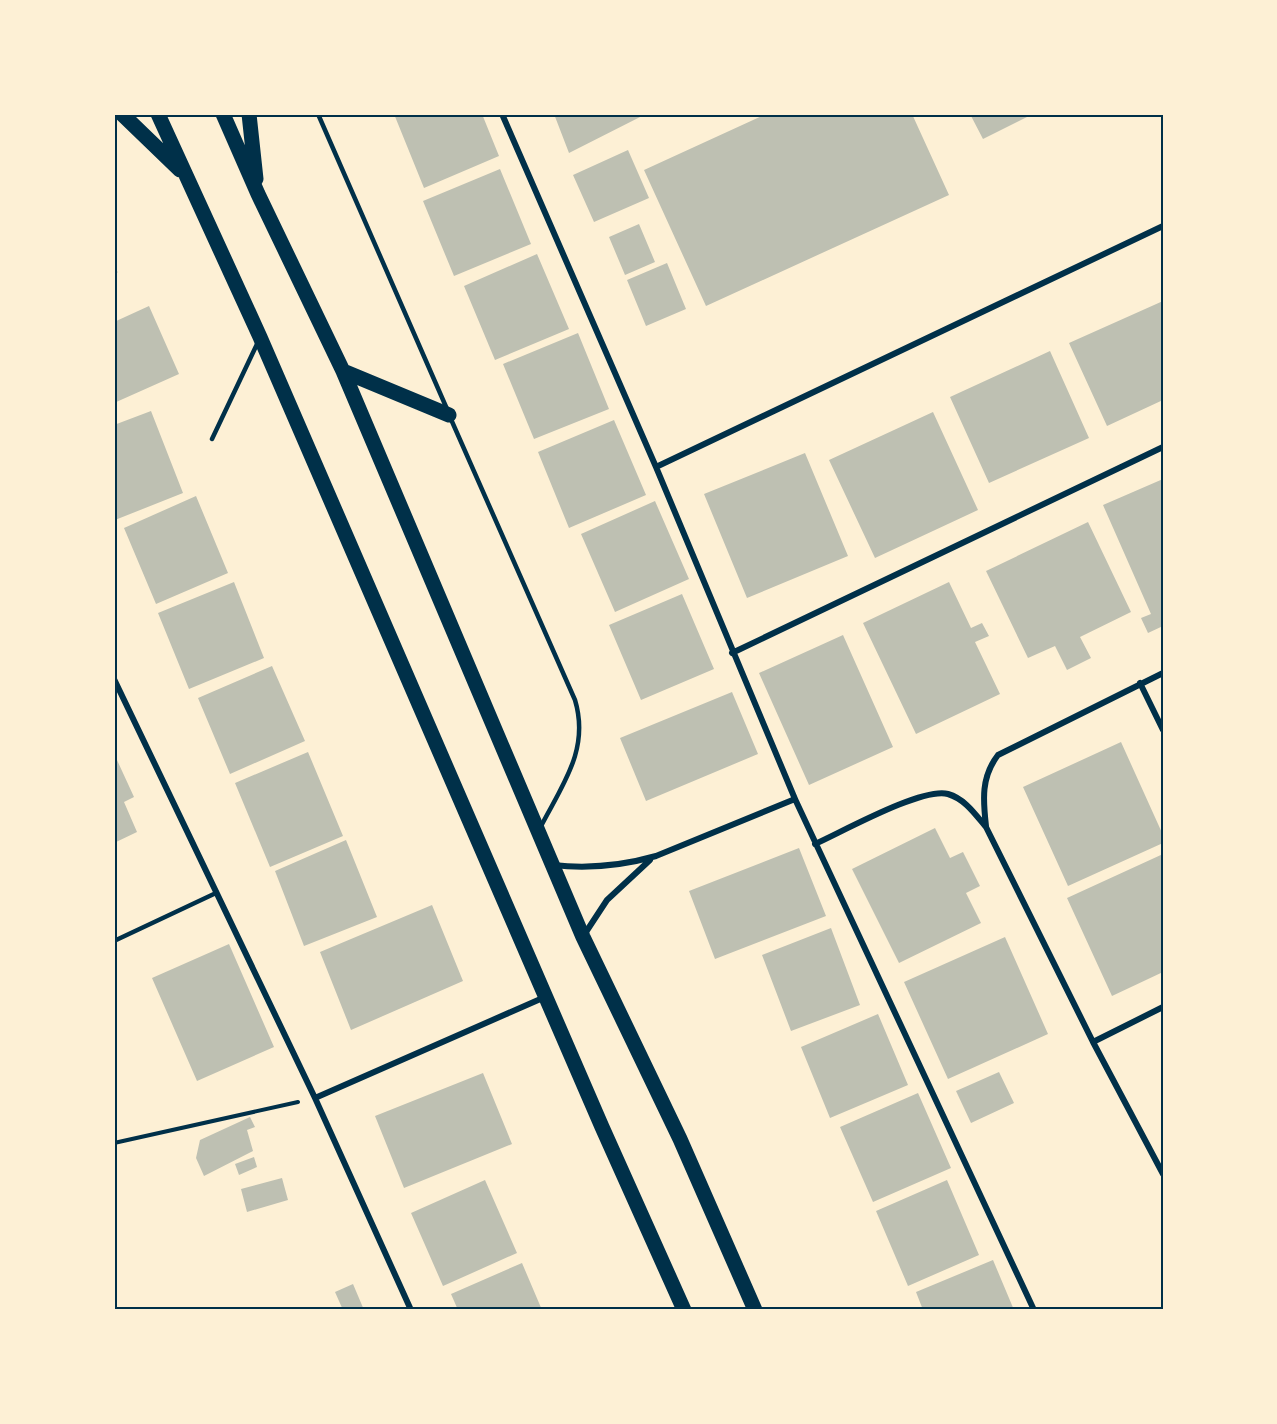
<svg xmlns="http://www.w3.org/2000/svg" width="1277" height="1424" font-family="'Archivo Narrow',sans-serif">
<rect width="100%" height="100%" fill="#fdf0d5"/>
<path fill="#bec0b2" d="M394,114h88l17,42 -75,32z
M554,114h92l-77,39z
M766,114h146l37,81 -243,111 -62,-136z
M970,114h63l-50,25z
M628,150l21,48 -55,24 -21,-47z
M500,169l31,75 -77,32 -31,-75z
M639,224l16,38 -30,13 -16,-38z
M537,254l32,75 -74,31 -31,-74z
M667,263l19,46 -40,17 -19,-46z
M1163,301v99l-56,26 -38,-83z
M149,306l30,68 -65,29v-81z
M578,333l31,76 -75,30 -31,-75z
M1050,351l39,87 -100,45 -39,-86z
M151,411l32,82 -68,27 -1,-95z
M933,412l45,98 -103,48 -46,-98z
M614,420l32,75 -77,33 -31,-76z
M805,453l43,103 -101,42 -43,-104z
M1163,479v147l-15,7 -7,-15 10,-4 -48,-109z
M196,496l32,77 -72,31 -32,-76z
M655,501l34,78 -74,33 -34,-78z
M1088,522l43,90 -51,25 11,21 -24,12 -12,-24 -27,12 -42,-87z
M234,582l30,76 -75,31 -31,-76z
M949,582l22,46 11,-5 7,13 -14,6 25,52 -84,40 -53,-111z
M682,594l32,75 -73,31 -32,-75z
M843,635l50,112 -84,38 -50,-112z
M272,666l33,75 -75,33 -32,-76z
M732,692l26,62 -112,47 -26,-63z
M1121,742l42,93v8l-95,43 -45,-99z
M308,752l35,84 -73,31 -35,-84z
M117,760l17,37 -10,5 13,30 -23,11v-82z
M935,828l15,30 13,-6 17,34 -14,7 15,30 -82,40 -47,-94z
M346,840l31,77 -73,29 -29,-75z
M799,848l27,68 -111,43 -26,-68z
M1163,854v118l-51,24 -45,-98z
M432,905l31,76 -112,49 -31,-78z
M831,928l29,77 -69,26 -29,-76z
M1005,937l43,97 -100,45 -44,-97z
M229,944l45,103 -77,34 -45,-103z
M878,1014l30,71 -78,33 -29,-71z
M999,1072l15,31 -43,20 -15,-32z
M483,1073l29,71 -108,44 -29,-72z
M918,1093l33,75 -78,34 -33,-75z
M250,1117l5,10 -8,3 6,21 -49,25 -8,-18 4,-18z
M254,1157l3,10 -18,8 -4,-11z
M282,1178l6,22 -41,12 -6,-23z
M485,1180l32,73 -74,33 -32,-73z
M947,1180l32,75 -71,31 -32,-75z
M993,1260l21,50h-91l-7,-18z
M522,1263l20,47h-84l-7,-16z
M353,1284l11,26h-21l-8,-18z"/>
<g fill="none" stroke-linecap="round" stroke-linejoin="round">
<path stroke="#003049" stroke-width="4" d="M114,1143l184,-41"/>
<path stroke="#003049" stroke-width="4.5" d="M318,114l129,295
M114,272h1
M450,417l125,283c15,50 -13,85 -35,128
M212,439l46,-97
M114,941l102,-48"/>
<path stroke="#003049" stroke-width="6" d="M502,114l154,353 139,332 239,511
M656,467l507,-241
M732,653l431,-206
M114,679l201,419 96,212
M1140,683l23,47
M986,826c-3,-26 -5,-49 12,-71l165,-82
M815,844c27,-12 107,-57 133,-50 17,5 27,20 38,33l107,215 70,132
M553,865c35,4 68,1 103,-9l139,-57
M584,935l23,-35 43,-40
M1093,1042l70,-35
M315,1098l230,-101"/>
<path stroke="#003049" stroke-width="15" d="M122,114l58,56
M158,114l102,223 342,790 82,183
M223,114l35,80 85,177 240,566 97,202 75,171
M249,114l7,65
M343,371l106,44"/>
</g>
<rect width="1277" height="1424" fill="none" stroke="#fdf0d5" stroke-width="231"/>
<rect x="116" y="116" width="1046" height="1192" fill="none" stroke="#003049" stroke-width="2"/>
</svg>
